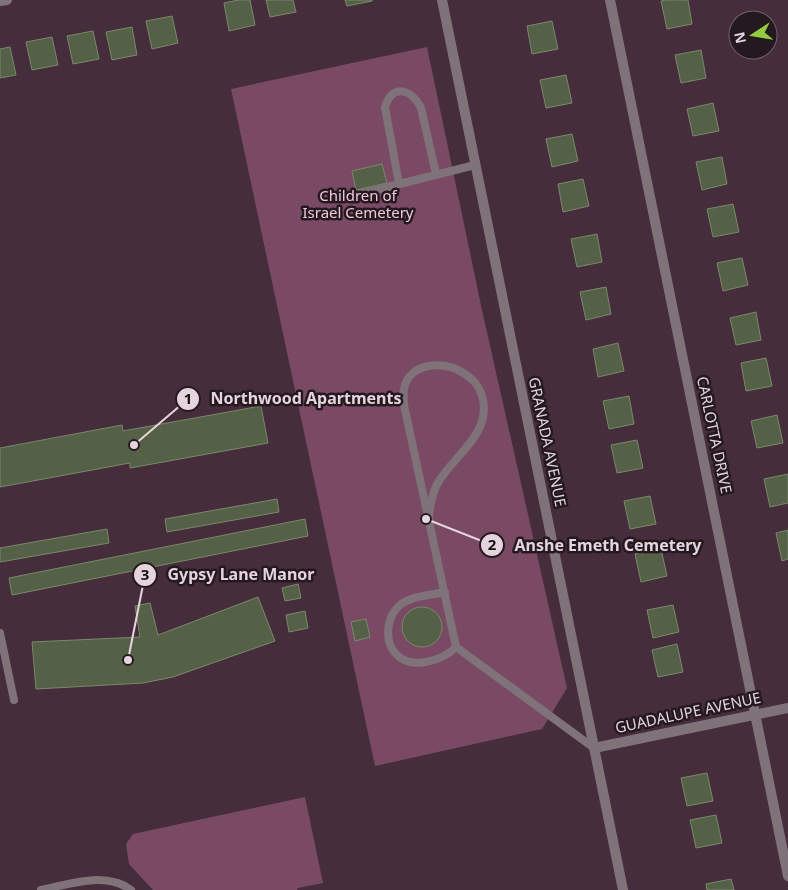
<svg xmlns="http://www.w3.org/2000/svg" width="788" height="890" font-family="'Noto Sans',sans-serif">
<rect width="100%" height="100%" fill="#462d3b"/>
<path fill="#7a4a65" d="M427,47l55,263 85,378 -25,41 -167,37 -144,-677z
M305,797l18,86 -25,5 -1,2h-144l-24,-26 -3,-20 7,-10z"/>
<path fill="#546147" stroke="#7a886c" d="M238,0h12l5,25 -26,6 -5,-28z
M266,0h27l3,12 -26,5z
M345,0h27v1l-25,5z
M665,0h23l4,24 -25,5 -6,-28z
M172,16l6,27 -26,6 -6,-28z
M552,21l6,28 -26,5 -5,-28z
M132,27l5,28 -25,5 -6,-28z
M93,31l6,28 -26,5 -6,-28z
M52,37l6,28 -26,5 -6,-28z
M10,47l6,28 -16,3v-29z
M701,50l5,28 -25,5 -6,-28z
M566,75l6,28 -26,5 -6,-28z
M713,103l6,28 -26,5 -6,-27z
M572,134l6,27 -26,6 -6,-28z
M722,157l5,27 -25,6 -6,-28z
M382,164l5,19 -31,7 -4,-19z
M583,179l6,27 -26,6 -5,-28z
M733,204l6,28 -26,5 -6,-28z
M597,234l5,28 -25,5 -6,-28z
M742,258l6,27 -25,6 -6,-28z
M606,287l5,27 -25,6 -6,-28z
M756,312l5,28 -25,5 -6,-27z
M618,343l6,28 -26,6 -5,-28z
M766,358l6,28 -26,5 -5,-28z
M629,396l5,28 -25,5 -6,-28z
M261,406l7,37 -138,25v-5l-130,24v-39l122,-23 1,6z
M777,415l6,28 -26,5 -6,-27z
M637,440l6,28 -26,5 -6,-28z
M788,474v29l-18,4 -6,-28z
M650,496l6,28 -26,5 -6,-28z
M277,499l2,13 -112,20 -2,-13z
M305,519l3,17 -296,59 -3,-17z
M107,529l2,14 -109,19v-14z
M788,530v29l-6,2 -6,-28z
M661,549l6,27 -26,6 -6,-28z
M298,584l3,14 -16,3 -3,-13z
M258,597l17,44 -102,36 -30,6 -107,6 -4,-47 108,-5 -5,-31 15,-3 8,32z
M673,605l6,27 -26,6 -6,-28z
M402 627a20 20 0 1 1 40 0a20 20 0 1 1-40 0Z
M305,611l3,17 -19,4 -3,-17z
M366,619l4,18 -15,4 -4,-19z
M677,644l6,28 -25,5 -6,-27z
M707,773l6,28 -26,5 -6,-28z
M716,815l6,28 -26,5 -6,-28z
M731,879l3,11h-27l-1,-6z"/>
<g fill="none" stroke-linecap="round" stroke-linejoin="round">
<path stroke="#807279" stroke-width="8" d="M399,184l-14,-77c7,-24 27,-18 36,1l15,66
M352,196l123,-31
M429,518c1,-13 3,-26 10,-37 16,-26 51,-47 44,-81 -3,-15 -11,-22 -23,-29 -19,-11 -52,-7 -56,18 -1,5 0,11 0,16l52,242 138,101
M445,592c-14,3 -34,4 -45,13 -14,12 -16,36 -4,49 16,17 47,6 60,-7
M0,633l14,67
M41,890c28,-6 65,-19 90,0"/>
<path stroke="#807279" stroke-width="10" d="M442,0l181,890
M610,0l178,876
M0,1l7,-1
M594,748l194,-40"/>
</g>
<g text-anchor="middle" stroke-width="5" stroke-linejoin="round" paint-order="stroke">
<g font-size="15" fill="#f2c7de" stroke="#251920">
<text x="358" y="201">Children of<tspan x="358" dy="17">Israel Cemetery</tspan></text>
</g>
<g font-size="15" fill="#e5d4dc" stroke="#251920">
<text transform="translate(714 435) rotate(78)" y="5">CARLOTTA DRIVE</text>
<text transform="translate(547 442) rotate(78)" y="5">GRANADA AVENUE</text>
<text transform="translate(688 713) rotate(-12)" y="5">GUADALUPE AVENUE</text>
</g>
</g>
<path fill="none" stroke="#e5d4dc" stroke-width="2" d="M134 445L188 399M426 519L492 545M128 660L145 575"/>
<g fill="#e5d4dc" stroke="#251920" stroke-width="2">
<circle cx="134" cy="445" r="5"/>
<circle cx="426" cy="519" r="5"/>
<circle cx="128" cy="660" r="5"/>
<circle cx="188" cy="399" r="12"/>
<circle cx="492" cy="545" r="12"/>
<circle cx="145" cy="575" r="12"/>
</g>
<g font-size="15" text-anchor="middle" font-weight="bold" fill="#111">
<text x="188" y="404">1</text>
<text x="492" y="550">2</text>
<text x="145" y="580">3</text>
</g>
<g font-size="16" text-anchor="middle" font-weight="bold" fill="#e5d4dc" stroke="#251920" stroke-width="5" stroke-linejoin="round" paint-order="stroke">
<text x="306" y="404">Northwood Apartments</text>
<text x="608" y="551">Anshe Emeth Cemetery</text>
<text x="241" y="580">Gypsy Lane Manor</text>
</g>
<g transform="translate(753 35) rotate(258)"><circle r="24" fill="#251920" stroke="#72646b"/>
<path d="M0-4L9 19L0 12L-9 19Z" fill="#93cd3e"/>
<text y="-8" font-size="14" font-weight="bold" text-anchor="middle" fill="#e5d4dc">N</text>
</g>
</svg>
